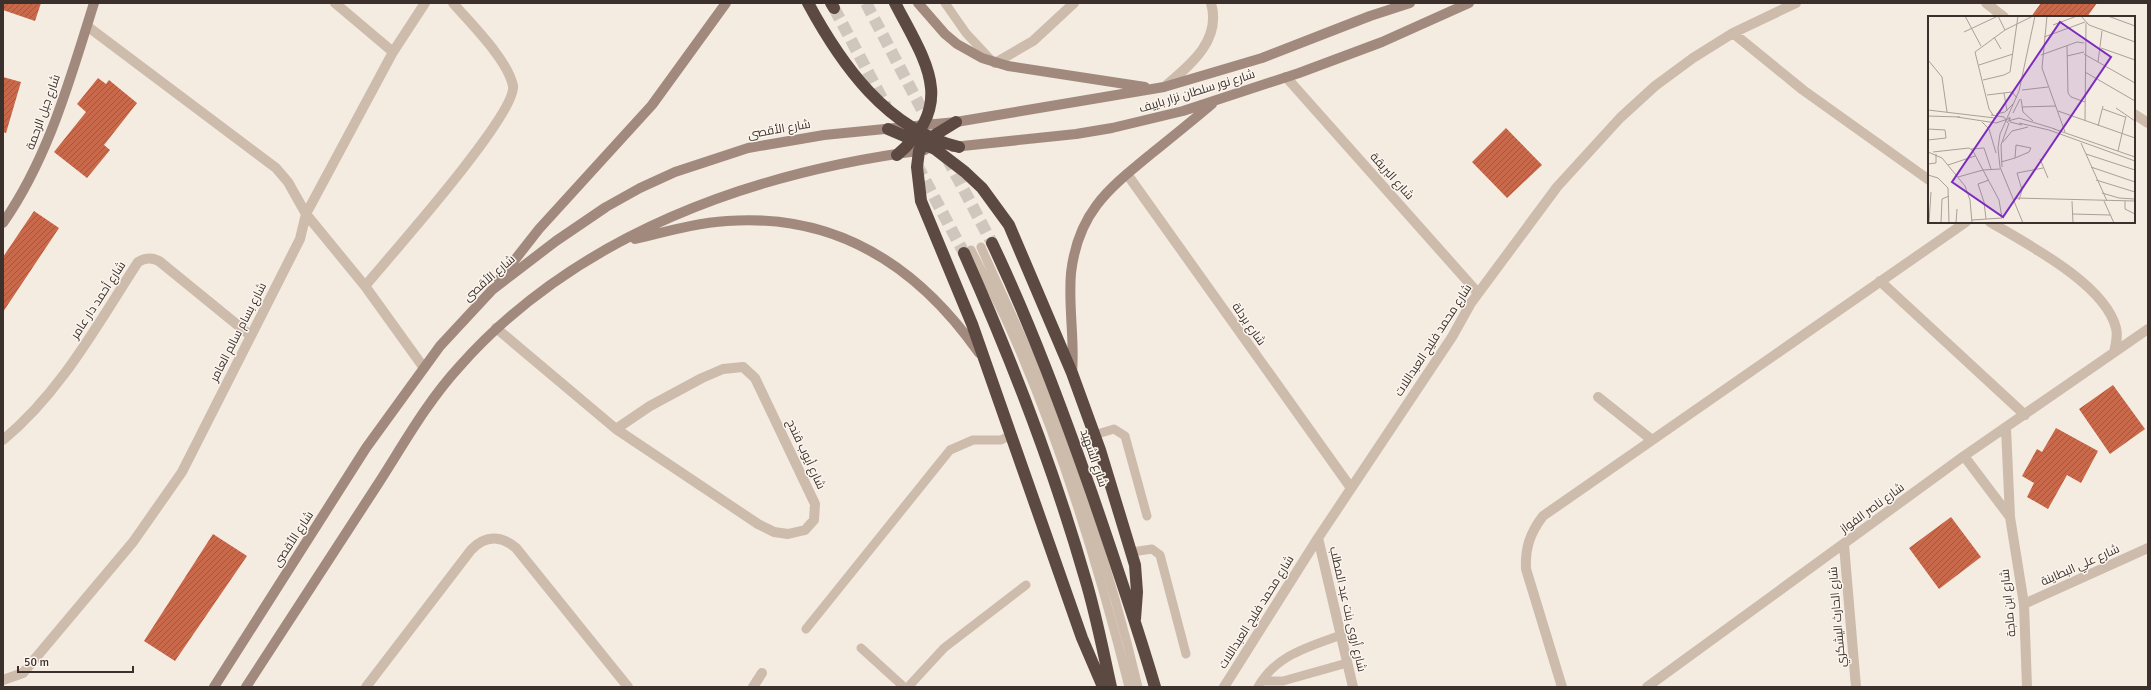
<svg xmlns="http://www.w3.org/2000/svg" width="2151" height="690" font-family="Signika,Cairo,sans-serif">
<defs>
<pattern id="building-hatch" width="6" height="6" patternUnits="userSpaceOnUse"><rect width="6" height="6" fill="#c8694b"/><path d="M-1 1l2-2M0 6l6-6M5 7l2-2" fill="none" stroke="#a4573f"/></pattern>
</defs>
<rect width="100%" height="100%" fill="#f4ebe1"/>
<path fill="url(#building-hatch)" d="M3,3h38l-6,18 -32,-11z
M2041,3h56l-10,14h-56z
M3,77l18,5 -15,51 -3,-1z
M98,78l8,6 3,-4 28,23 -33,42 6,5 -23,28 -33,-26 32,-40 -9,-8z
M1506,128l36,37 -35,33 -35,-36z
M34,211l25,17 -56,84v-55z
M2113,385l32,44 -35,25 -31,-45z
M2056,428l42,23 -17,32 -14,-8 -19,34 -21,-12 7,-14 -12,-7 15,-27 5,3z
M1951,517l30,40 -42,32 -30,-41z
M213,534l34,22 -72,105 -31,-20z"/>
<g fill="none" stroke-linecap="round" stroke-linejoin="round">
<path stroke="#cfc6bd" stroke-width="12" stroke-dasharray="12 6" stroke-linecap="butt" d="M866,3l64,122
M834,8l52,98
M947,158l45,85
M917,165l47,88"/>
<path stroke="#cdbbac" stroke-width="9" d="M945,3l21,30 26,28
M981,247c20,46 43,92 61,139 39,98 72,199 96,301
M971,250c13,26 26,50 38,76 52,116 89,238 120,361
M1094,435l20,-6 11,7 22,80
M1132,552l20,-3 8,6 26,99
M806,629l144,-179 23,-10h28l10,-5
M861,648l43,39
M1262,681h21l64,-18
M908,687l36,-39 82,-63
M1258,687c18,-32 50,-40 83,-52"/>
<path stroke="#cdbbac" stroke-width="10" d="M335,3l58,49
M1986,3l18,14
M1733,33l70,57 126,90
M995,63l38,-22 41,-38
M1286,77l192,216
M1164,87c25,-21 58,-46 47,-84
M2134,114l14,9
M1127,174l224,314
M1990,222c37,22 115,62 126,106 2,8 0,16 -2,24
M1880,281l145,134
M365,286c24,-29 152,-172 148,-200 -5,-26 -42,-62 -60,-83
M496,328l120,101 142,95 16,8 14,2 17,-4 9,-10 1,-16 -60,-126 -12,-11 -20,2 -21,9 -52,28 -34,23
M424,368l-59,-82 -59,-72 87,-162 32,-49
M1598,397l54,43
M2006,428l4,89 14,87 3,83
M3,440c58,-48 94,-115 135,-178 7,-4 13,-5 21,-1l92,75
M1964,456l46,61
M1318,538l35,149
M1844,545l12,142
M2024,604l124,-56
M3,680l20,-7 110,-131 49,-70 118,-233 6,-25 -18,-32 -12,-14 -189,-142
M366,687l105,-137c14,-15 30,-15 45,-2l112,139
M753,687l9,-14
M1224,687l94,-149 134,-201 19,-34 86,-116 63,-69 35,-32 38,-28 40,-25 63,-30
M1562,687l-36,-118c-1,-21 4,-36 17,-53l423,-294
M1647,687l317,-231 184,-127"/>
<path stroke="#a18a7d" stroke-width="10" d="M918,3l27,31 12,10 25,14 26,8 137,21
M953,147l123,-13 36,-6 71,-17 116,-38 83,-31 87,-39
M3,223c46,-66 67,-144 91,-220
M635,239c30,-7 60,-16 92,-18 109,-8 191,45 252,132
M499,280l40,-51 113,-124 74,-102
M1072,373c3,-33 -4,-66 -1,-100 7,-60 36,-83 80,-119 21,-17 41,-33 61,-50
M214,687l152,-239 74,-102 52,-56 64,-49 50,-34 34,-19 35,-16 73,-24 76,-13 132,-13 208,-35 98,-29 108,-42 40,-13
M246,687c43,-67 87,-133 130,-200 26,-40 50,-84 83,-120 118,-133 293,-195 466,-217"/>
<path stroke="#5c4a42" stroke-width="12" d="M808,3c33,61 79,127 151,144
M831,3l3,5
M895,3c30,58 63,100 2,152
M956,122l-26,16 -11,13 -2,16 4,34 51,123 110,314 21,49
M888,129l47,20 30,23 17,16 27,37 63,148 28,77 35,115 2,27 -2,27
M992,243c39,82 70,166 100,251 22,64 44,128 63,193
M964,253c47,105 89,214 121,325 11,36 18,73 26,109"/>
</g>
<g text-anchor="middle" stroke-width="3" stroke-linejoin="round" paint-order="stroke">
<g font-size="12" fill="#3b302b" stroke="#fbf5ee">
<text transform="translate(1197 91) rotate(-17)" y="4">شارع نور سلطان نزار باييف</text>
<text transform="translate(43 112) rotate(-70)" y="4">شارع جبل الرحمة</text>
<text transform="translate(779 129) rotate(-10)" y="4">شارع الأقصى</text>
<text transform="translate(1392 176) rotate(48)" y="4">شارع البريقة</text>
<text transform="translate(489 278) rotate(-41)" y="4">شارع الأقصى</text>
<text transform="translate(98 300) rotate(-57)" y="4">شارع أحمد دار عامر</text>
<text transform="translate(1249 324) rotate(55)" y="4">شارع بردلة</text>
<text transform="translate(238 332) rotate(-63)" y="4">شارع بسام سالم العامر</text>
<text transform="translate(1433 340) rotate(-57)" y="4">شارع محمد فليح العبداللات</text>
<text transform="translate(806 454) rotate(65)" y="4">شارع أيوب قندح</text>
<text transform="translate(1094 458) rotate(71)" y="4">شارع الشهيد</text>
<text transform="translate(1872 508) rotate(-36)" y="4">شارع ناصر الفواز</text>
<text transform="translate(293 539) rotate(-57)" y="4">شارع الأقصى</text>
<text transform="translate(2080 565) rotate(-24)" y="4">شارع علي البطاينة</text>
<text transform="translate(2008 603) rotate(-96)" y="4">شارع ابن ماجة</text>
<text transform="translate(1348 609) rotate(77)" y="4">شارع أروى بنت عبد المطلب</text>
<text transform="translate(1256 612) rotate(-58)" y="4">شارع محمد فليح العبداللات</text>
<text transform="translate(1837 617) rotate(-95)" y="4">شارع الحارث اليشكري</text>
</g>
</g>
<g transform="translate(1928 16)">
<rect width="207" height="207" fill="#f4ebe1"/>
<path fill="none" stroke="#aaa098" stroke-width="1" d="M37,0l16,30M70,0l7,14M119,0l-5,52 23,64M153,0l8,9 46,17M180,0l27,10M125,9l24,-9M36,16l34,-16M66,21l7,12M116,21l41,-15M139,30l1,47 3,4 14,5M173,32l34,12M156,38l51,29M113,39l36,-13 7,1M139,40l17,-4M0,44l14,17 5,35M170,46l4,-31M51,49l34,-11M157,56l50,29M55,64l21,-5 6,-3 8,-56M94,74l26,-3M76,77l3,18M59,79l25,-3 5,6M93,83l2,13 10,9M94,91l34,-1M188,92l19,13M175,93l22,8M0,94l67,8M130,95l77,27M85,97l7,-14M68,98l9,-2 8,-8M63,99l13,2 4,6M65,99l-4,-6 -14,-57 30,-22 28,-14M0,100l32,1M29,101l39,6 15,-5M81,101l1,5 12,3M80,105l11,-3 36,11M157,105l1,-98M54,106l7,7 7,24M91,107l30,7 86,31M170,110l5,-20M0,113l17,1 1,8 -18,2M126,113l81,28M75,126l9,-11 16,-4M153,127l26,58M43,133l13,-1 7,21M190,135l8,-35M0,136l14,6 23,28 5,14 2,23M5,136l36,-4 4,3 10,19 17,-1M158,138l49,16M112,143l8,19M73,146l14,-4 14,-6 2,-4 -15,-3 -1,13M0,148l8,-1v-9M20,149l27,-9M74,151l-1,-22 8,-22M163,151l44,15M0,159l10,3 10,10 1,35M30,161l25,-7 16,30 3,18 -30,2M168,164l39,12M174,177l17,5 15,1M87,182l120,3M91,184l3,-10 -5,-17 26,-5M144,185l1,22M176,185l10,22M197,185v8l10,5M144,198l38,1M58,203l-2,-17 -6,-18 11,-4M1,207l2,-31M13,207l1,-24 7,-3M28,207l1,-14M95,207l-23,-56 -2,-19 2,-14 19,-43 16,-75"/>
<path fill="#7b2cbf" fill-opacity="0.15" stroke="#7b2cbf" stroke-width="2" d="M132,6l51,35 -108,160 -51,-35z"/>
<rect width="207" height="207" fill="none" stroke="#3b302b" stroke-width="2"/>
</g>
<rect width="2151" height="690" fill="none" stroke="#3b302b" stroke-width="8"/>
<path d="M18 666v6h115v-6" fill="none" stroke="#3b302b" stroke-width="2"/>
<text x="24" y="666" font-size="12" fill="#3b302b" stroke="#fbf5ee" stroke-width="3" paint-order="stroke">50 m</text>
</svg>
